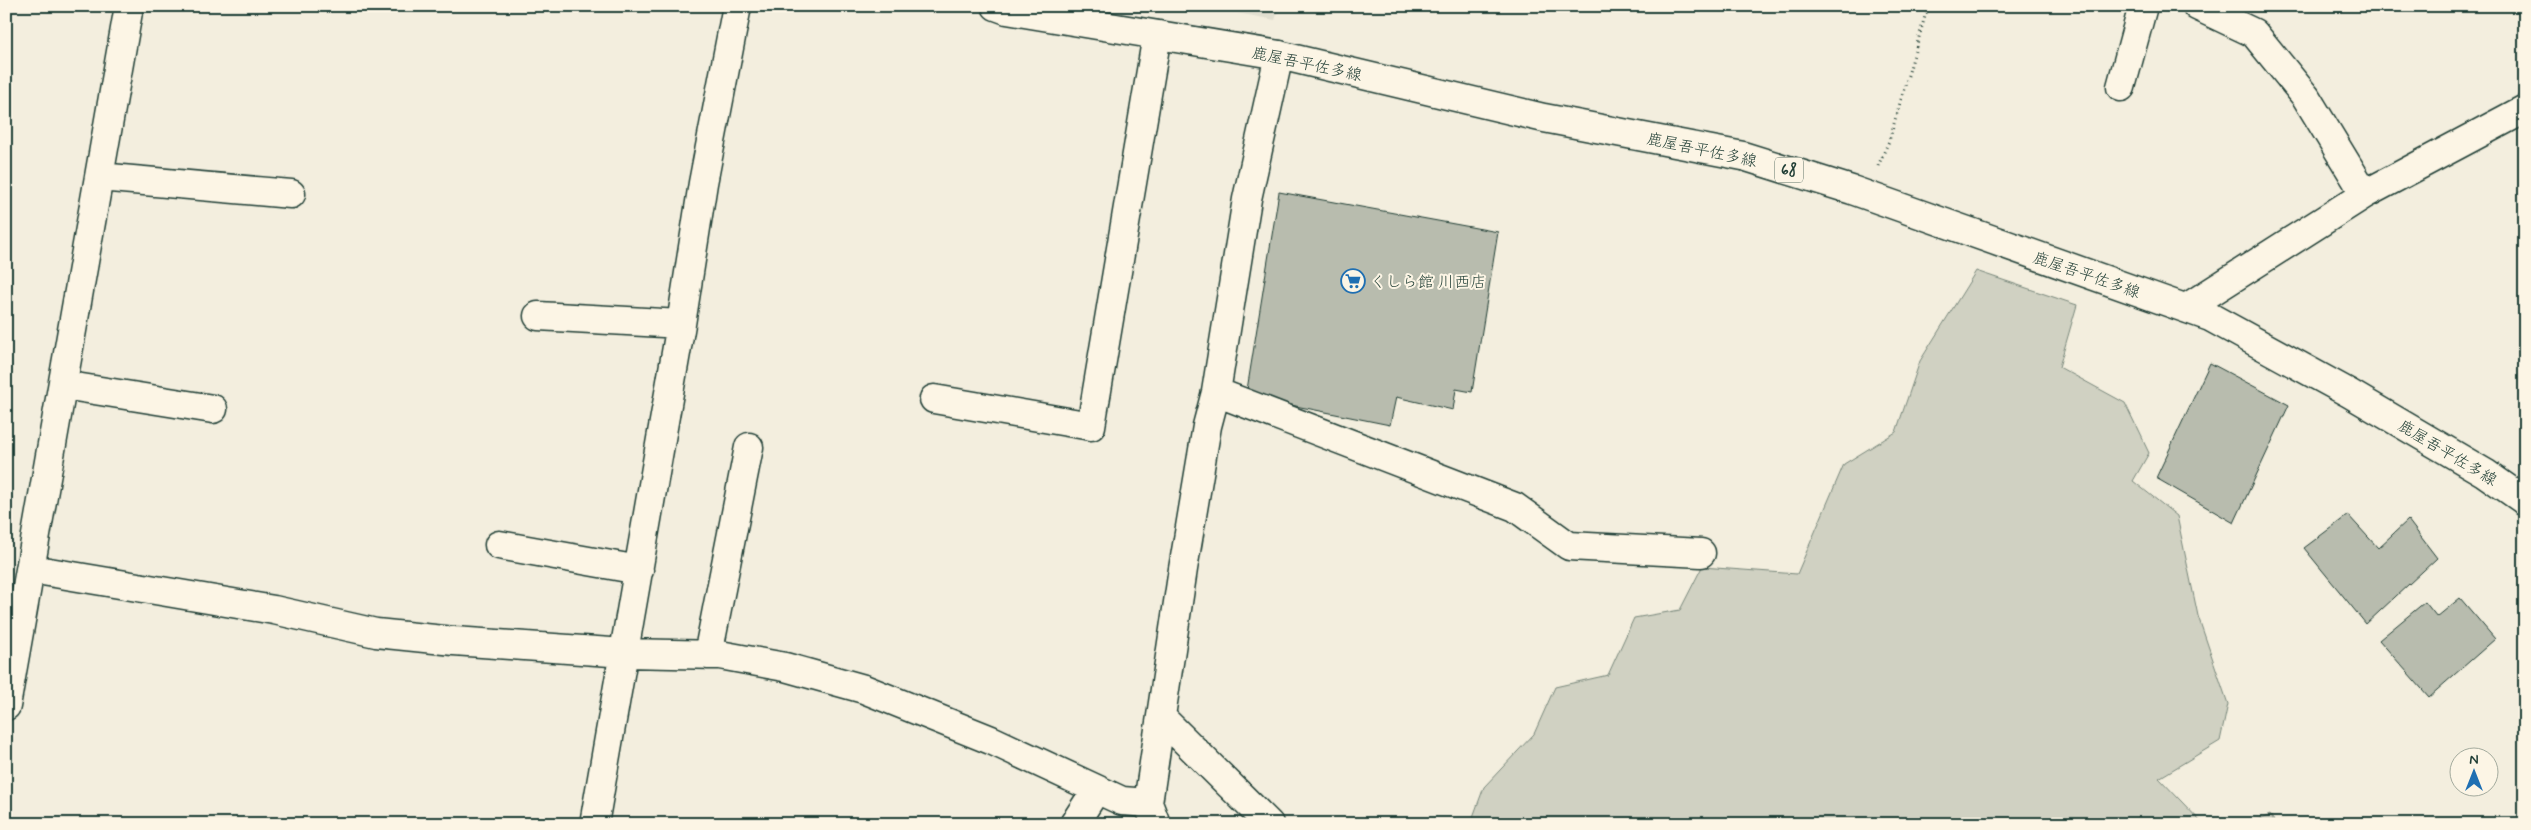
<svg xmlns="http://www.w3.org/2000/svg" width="2531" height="830" font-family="Mynerve,'Klee One',sans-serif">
<rect width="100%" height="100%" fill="#f3eede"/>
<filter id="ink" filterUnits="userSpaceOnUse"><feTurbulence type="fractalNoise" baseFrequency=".02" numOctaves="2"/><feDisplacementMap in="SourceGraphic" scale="10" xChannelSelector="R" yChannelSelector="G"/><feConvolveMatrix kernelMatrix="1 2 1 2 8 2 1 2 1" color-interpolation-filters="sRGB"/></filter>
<g filter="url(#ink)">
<path fill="#e1dfd0" d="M1200,6h80l-5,14z"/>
<path fill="#d0d1c2" stroke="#78877b" d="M1976,271l101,34 -18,62 66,36 24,50 -16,28 44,35 21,100 30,88 -8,37 -61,37 44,46h-724l-6,-7 11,-30 50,-53 21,-47 53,-12 26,-57 46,-8 22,-43 95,7 47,-110 52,-32 24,-71z
M2270,815l6,9h-27z"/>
<path fill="#b8bcae" stroke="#1f3d34" d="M1279,192l219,40 -26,160 -16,-3 -3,21 -57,-13 -6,28 -144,-29z
M2210,363l79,42 -55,118 -78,-45z
M2348,515l30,33 30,-28 29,38 -71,66 -62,-76z
M2460,598l35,41 -66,58 -50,-57 46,-38 12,15z"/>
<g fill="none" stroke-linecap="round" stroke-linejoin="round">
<g stroke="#1f3d34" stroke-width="31">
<path id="minor" d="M2197,6l57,27 52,64 59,97
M2121,87l22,-81
M99,177l192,17
M2186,308l179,-114 160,-85
M538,316l143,8
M63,385l150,24
M1216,392l299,115 54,39 132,7
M934,399l157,27 66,-391
M499,545l140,25
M31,569l243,41 102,23 78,8 171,12 95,2 65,12 79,22 127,51 131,61 26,2
M708,655l41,-208
M6,706l123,-700
M1162,718l107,106
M594,824l87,-500 22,-141 34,-177
M1074,824l22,-34
M1156,824l-8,-21 35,-234 24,-143 9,-34 31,-193 32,-144"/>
</g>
<g stroke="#1f3d34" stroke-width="31">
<path id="primary" d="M996,6l11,4 272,45 265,63 199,38 109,34 358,127 139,76 136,80 40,28"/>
</g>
<path stroke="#1f3d34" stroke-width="3" stroke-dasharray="1 4" stroke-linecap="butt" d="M1878,166l11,-25 39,-135"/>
<use href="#minor" stroke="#fcf5e5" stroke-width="28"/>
<use href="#primary" stroke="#fcf5e5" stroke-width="28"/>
</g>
</g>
<defs>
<g id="supermarket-ring" transform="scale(1.25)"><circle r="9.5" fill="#fcf5e5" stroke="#1f6fb2" stroke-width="1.5"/><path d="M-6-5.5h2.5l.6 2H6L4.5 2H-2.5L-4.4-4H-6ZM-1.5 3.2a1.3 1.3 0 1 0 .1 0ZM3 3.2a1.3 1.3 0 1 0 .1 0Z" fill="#1f6fb2"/></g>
</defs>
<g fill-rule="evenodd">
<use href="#supermarket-ring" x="1353" y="281"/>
</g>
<g text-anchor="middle" stroke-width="4" stroke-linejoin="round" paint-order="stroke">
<rect fill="#fcf5e5" stroke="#617469" stroke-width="1" x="1775" y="157.5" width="28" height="25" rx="4"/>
<g font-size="15" font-weight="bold" fill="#1f3d34">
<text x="1789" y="175">68</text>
</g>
<g font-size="16" fill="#1f3d34" stroke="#fcf5e5">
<text transform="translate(1307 63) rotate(12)" y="6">鹿屋吾平佐多線</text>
<text transform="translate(1702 149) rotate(12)" y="6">鹿屋吾平佐多線</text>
<text transform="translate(2087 274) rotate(19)" y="6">鹿屋吾平佐多線</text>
<text transform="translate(2448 452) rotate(31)" y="6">鹿屋吾平佐多線</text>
</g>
<g font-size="16" fill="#1f3d34" stroke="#fcf5e5" text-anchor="start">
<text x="1370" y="287">くしら館 川西店</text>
</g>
</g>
<rect width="2531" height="830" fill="none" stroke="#fcf5e5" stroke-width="25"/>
<rect x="12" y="12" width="2506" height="805" fill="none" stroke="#1f3d34" stroke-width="2" filter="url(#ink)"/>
<g transform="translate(2474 772)"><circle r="24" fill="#fcf5e5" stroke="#a4ab9e"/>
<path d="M0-4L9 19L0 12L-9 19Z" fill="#1f6fb2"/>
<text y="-8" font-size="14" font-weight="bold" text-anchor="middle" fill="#1f3d34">N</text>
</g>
</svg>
